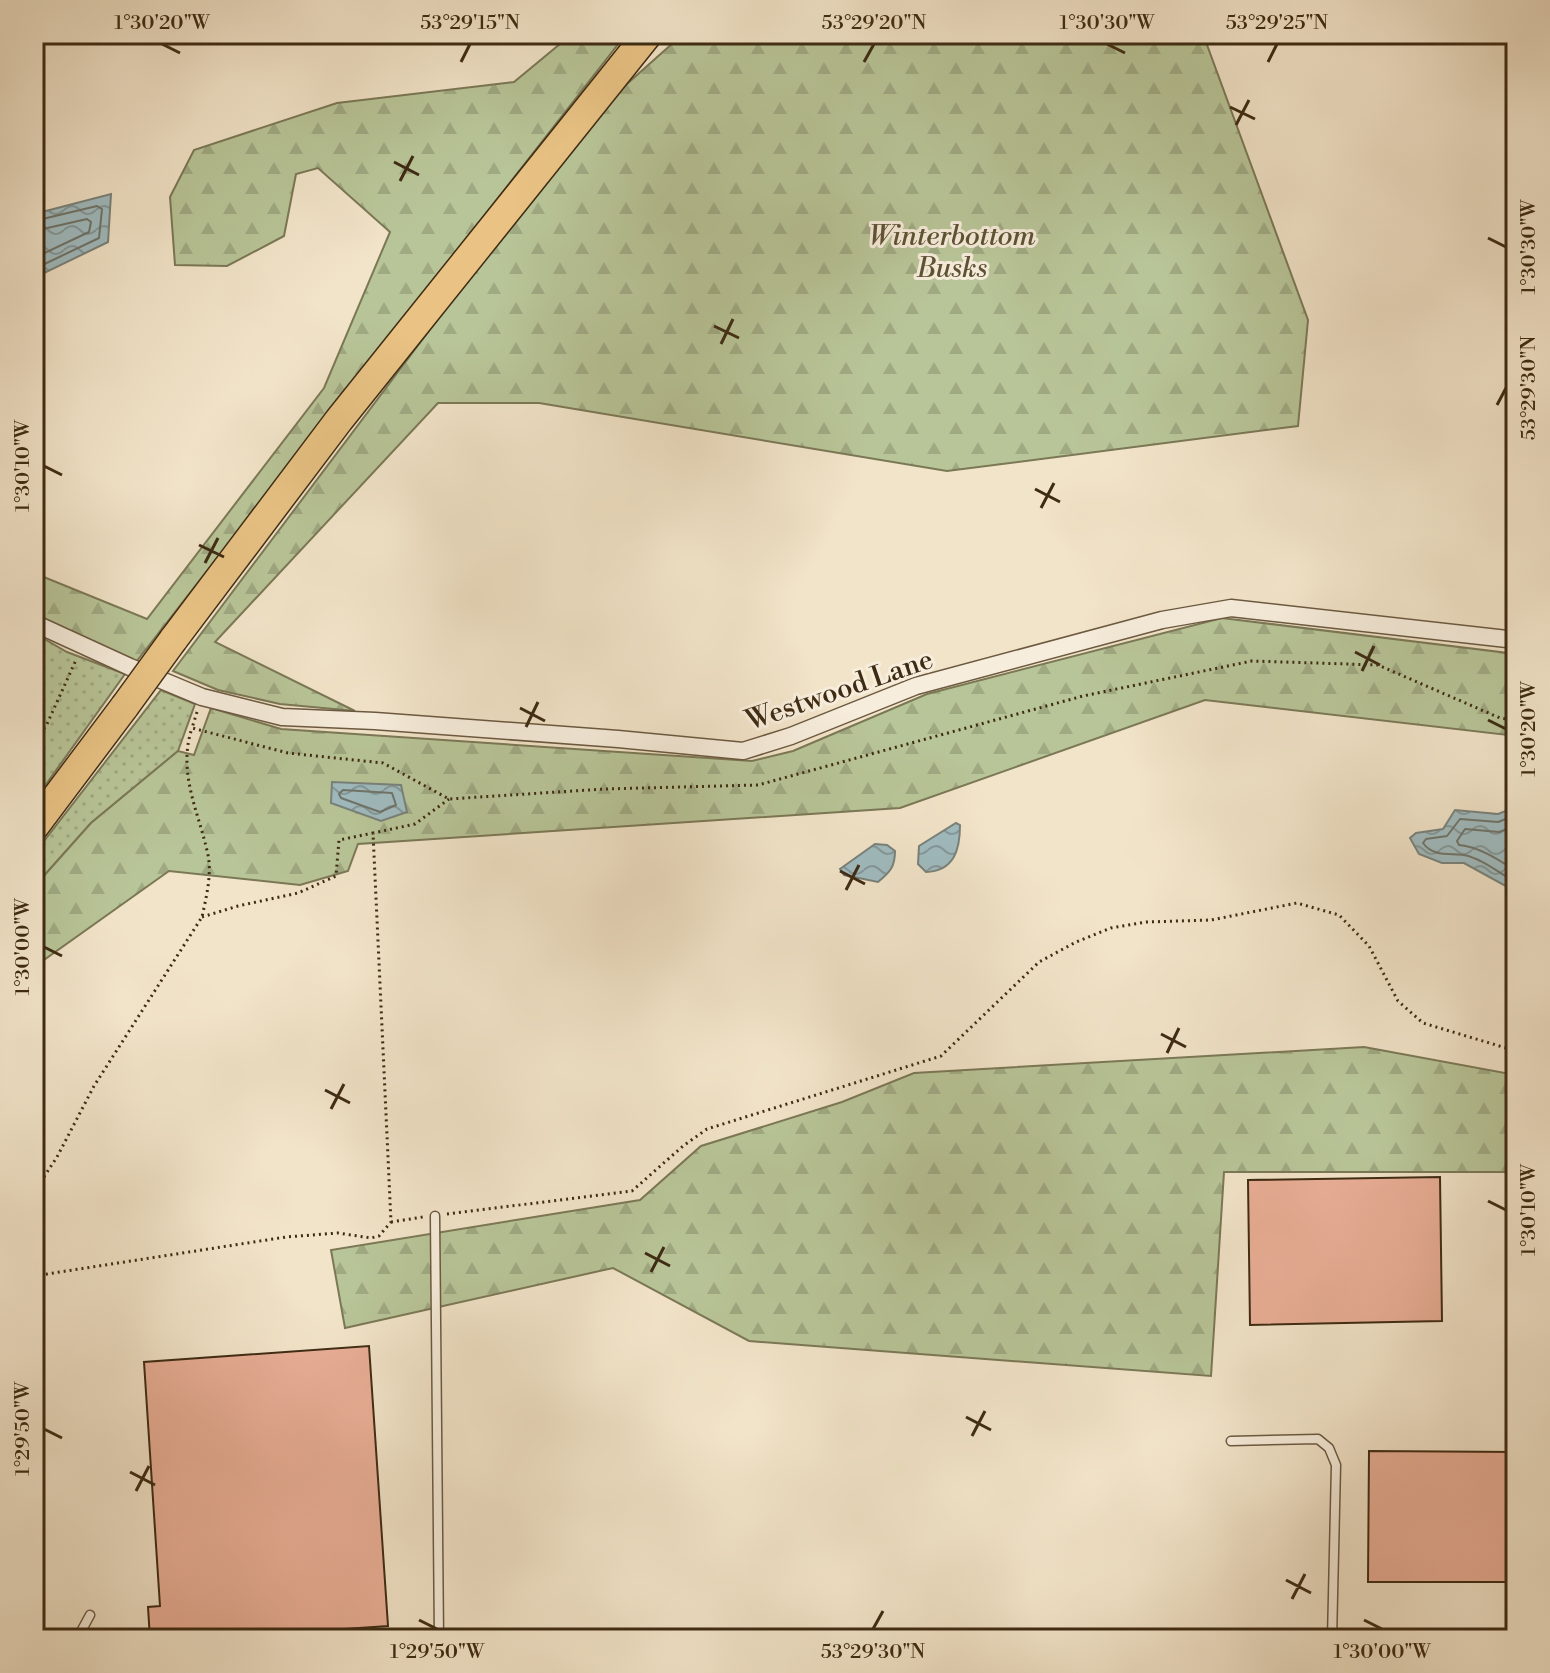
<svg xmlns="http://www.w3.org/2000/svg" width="1550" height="1673" font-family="'Libre Bodoni',serif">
<defs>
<pattern id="grass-dots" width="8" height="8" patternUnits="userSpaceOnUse" patternTransform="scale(2)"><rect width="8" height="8" fill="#b8c598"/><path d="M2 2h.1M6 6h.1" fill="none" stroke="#9fa982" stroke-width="1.8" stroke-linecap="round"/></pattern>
<pattern id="forest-firs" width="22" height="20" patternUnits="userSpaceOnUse" patternTransform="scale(2)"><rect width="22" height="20" fill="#b8c598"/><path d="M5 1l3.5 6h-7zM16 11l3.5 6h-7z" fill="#9fa982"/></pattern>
<pattern id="water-waves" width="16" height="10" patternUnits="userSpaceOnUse" patternTransform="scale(2)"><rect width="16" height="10" fill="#a0bcc1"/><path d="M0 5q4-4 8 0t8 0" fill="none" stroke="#84999c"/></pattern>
</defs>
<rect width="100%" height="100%" fill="#f2e4c9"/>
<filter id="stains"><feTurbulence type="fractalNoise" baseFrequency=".0025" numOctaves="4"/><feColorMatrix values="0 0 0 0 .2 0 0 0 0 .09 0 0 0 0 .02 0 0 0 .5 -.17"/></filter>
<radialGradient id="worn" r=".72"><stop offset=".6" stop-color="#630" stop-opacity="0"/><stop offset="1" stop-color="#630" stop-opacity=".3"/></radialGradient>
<path fill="url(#grass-dots)" stroke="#7b7856" stroke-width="2" d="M34,633l33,19 58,22 -91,127z
M161,690l34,14 -17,47 -87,72 -57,64v-33z"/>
<path fill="url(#forest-firs)" stroke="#7b7856" stroke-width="2" d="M572,34h54l-490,628 -102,-48v-41l113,46 177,-231 66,-156 -72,-64 -22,6 -12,62 -57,30 -52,-1 -5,-68 24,-47 143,-47 177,-21z
M683,34h520l105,286 -10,106 -351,45 -408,-68h-101l-223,239 140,69 -75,-7 -62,-14 -45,-19 307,-408 138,-171z
M1222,618l294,36v82l-311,-36 -305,108 -542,36 -10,27 -48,14 -131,-14 -135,96v-80l57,-64 87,-72 16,4 17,-47 70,21 471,32 41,-10 134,-57z
M1364,1047l152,28v97h-292l-13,204 -462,-35 -136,-73 -268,60 -14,-78 309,-50 61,-54 141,-44 72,-29z"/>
<path fill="url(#water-waves)" stroke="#79827b" stroke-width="2" d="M111,194l-3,48 -74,36v-64z
M332,782l69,3 6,27 -26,9 -50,-18z
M1516,807v81l-3,2 -49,-27h-22l-23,-9 -9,-16 6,-5 27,-4 12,-19 43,4z
M956,823l4,2c0,25 -6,46 -34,47l-8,-8 1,-18z
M875,844l12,1 8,6c0,16 -5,21 -17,31l-34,-7 -4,-6z"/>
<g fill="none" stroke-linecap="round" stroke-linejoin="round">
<path stroke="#6f746a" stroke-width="2" d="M34,221l63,-15 5,3 -3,29 -65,31
M34,231l53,-12 4,3 -2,10 -55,26
M343,790l49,3 4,12 -16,7 -39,-14 -2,-4z
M1516,815l-18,7 -38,-3 -13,17 -21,3 -3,4c10,14 26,10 41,12 19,4 36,19 52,27
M1516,826l-17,6 -34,-3 -8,12 2,4c21,2 40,15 57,26"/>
</g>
<path fill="#e9ae96" stroke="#3e2b13" stroke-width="2" d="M1440,1177l2,144 -192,4 -2,-145z
M369,1346l19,280 -187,13h-51l-2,-32 12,-1 -16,-244z
M1369,1451l147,1v130h-148z"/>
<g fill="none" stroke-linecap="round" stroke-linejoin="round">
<g stroke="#6b5940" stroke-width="11">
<path id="lane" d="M435,1216l4,423
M1231,1441l87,-2 11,9 7,17 -4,174
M77,1639l13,-24"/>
</g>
<g stroke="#6b5940" stroke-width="19">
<path id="street" d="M34,623l96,44 72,30 80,20 93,4 243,18 125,12 48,-15 125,-50 246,-66 69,-12 285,32"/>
</g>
<g stroke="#3e2b13" stroke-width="31">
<path id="highway" d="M173,640l166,-220 309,-386
M34,827l91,-121"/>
</g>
<path stroke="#3e2b13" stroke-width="3" stroke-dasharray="2 4" stroke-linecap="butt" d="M197,712l-5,16 96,25 95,10 66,36 155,-10 154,-4 325,-89 169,-35 126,4 122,53 16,2
M34,744l13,-20 29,-64
M202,917l36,-11 60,-13 38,-17 3,-36 34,-7
M34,1192l23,-35 37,-71 108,-169c4,-19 10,-42 6,-62 -9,-43 -31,-82 -16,-127
M447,1214l185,-23 51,-45 24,-17 234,-73 98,-94 37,-20 35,-14 35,-6 65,-2 86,-17 42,12 30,31 29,55 25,22 93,28
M391,1222l32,-5
M34,1276l252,-39 52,-4 33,5 8,-2 12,-14 -18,-389 42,-9 34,-25"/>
<use href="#lane" stroke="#f7eddc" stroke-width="8"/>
<use href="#street" stroke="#f7eddc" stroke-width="16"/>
<use href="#highway" stroke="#e9c284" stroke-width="28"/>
<g stroke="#3e2b13" stroke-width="31" stroke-linecap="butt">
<path id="highway-bridge" d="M125,706l48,-66"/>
</g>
<use href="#highway-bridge" stroke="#e9c284" stroke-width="28"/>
</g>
<path fill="none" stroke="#3e2b13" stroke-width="3" d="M162,44l18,9M1107,44l18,9M461,62l9,-18M864,62l10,-18M1268,62l9,-18M1230,107l25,12M1236,125l13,-25M394,162l25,13M400,181l13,-25M1488,238l18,9M714,326l25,12M721,344l12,-25M1497,405l9,-17M44,466l18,9M1035,489l25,13M1041,508l13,-25M199,545l25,12M205,563l13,-25M1355,652l25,13M1362,671l12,-25M520,708l25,13M1488,720l18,9M526,727l12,-25M840,871l25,13M846,890l13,-25M44,947l18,9M1161,1034l25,13M1167,1053l12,-25M325,1090l25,13M331,1109l13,-25M1488,1201l18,9M645,1253l25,13M651,1272l13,-25M966,1417l25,13M44,1429l18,9M972,1436l13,-25M130,1472l25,13M136,1491l13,-25M1286,1580l25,13M1292,1599l13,-25M419,1620l18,9M1364,1620l18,9M873,1629l10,-18"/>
<g text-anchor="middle" stroke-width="6" stroke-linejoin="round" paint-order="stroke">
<g font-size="28" font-style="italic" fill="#5c5234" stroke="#f7eddc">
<text x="952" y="245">Winterbottom<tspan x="952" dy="32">Busks</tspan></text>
</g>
<g font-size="28" fill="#3e2b13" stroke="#f7eddc">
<text transform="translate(839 689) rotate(-19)" y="10">Westwood Lane</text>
</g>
</g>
<rect width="1550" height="1673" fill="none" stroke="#f2e4c9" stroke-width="88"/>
<rect x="44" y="44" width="1462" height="1585" fill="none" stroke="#3e2b13" stroke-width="3"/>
<g font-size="20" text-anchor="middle" fill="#3e2b13">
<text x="162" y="29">1°30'20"W</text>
<text x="470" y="29">53°29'15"N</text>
<text x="874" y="29">53°29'20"N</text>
<text x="1107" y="29">1°30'30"W</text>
<text x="1277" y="29">53°29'25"N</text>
<text transform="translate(1528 247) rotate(-90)" y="7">1°30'30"W</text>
<text transform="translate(1528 388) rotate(-90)" y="7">53°29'30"N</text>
<text transform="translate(22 466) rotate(-90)" y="7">1°30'10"W</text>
<text transform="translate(1528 729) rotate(-90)" y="7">1°30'20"W</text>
<text transform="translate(22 947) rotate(-90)" y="7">1°30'00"W</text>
<text transform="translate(1528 1210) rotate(-90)" y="7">1°30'10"W</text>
<text transform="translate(22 1429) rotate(-90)" y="7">1°29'50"W</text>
<text x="437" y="1658">1°29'50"W</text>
<text x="873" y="1658">53°29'30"N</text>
<text x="1382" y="1658">1°30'00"W</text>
</g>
<rect width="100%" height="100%" filter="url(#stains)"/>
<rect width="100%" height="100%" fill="url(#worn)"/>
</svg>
